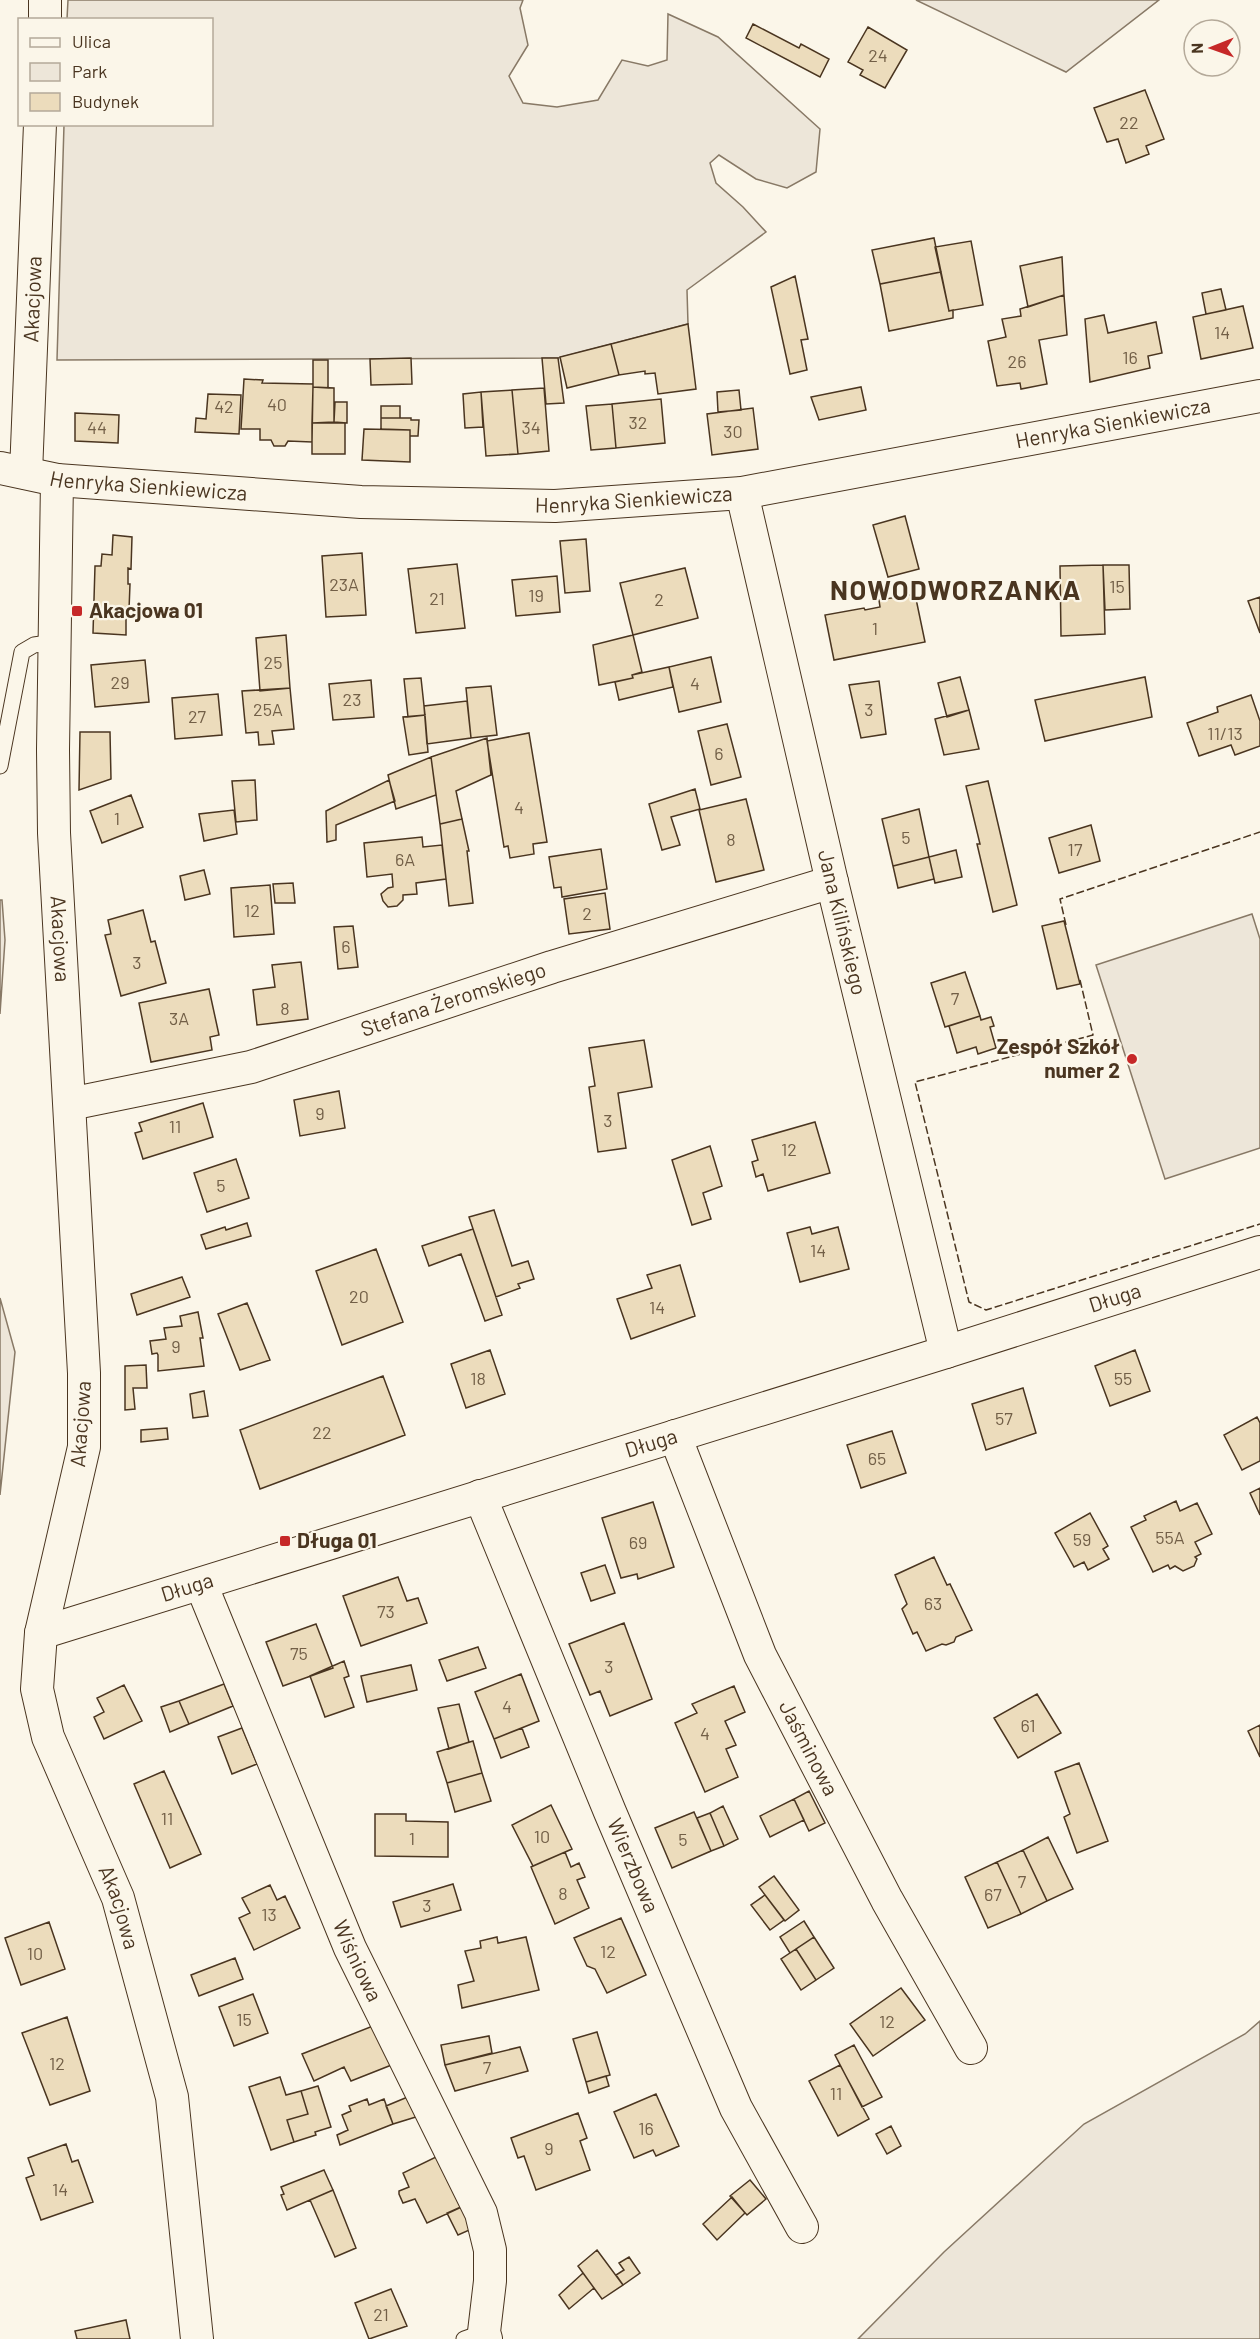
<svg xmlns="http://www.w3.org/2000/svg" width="1260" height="2339" font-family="Barlow,sans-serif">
<rect width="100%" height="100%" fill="#fbf6e9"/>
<path fill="#ede6d9" stroke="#887966" stroke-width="1.5" d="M68,0h455l-3,8 8,37 -19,31 14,27 34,4 41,-7 24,-40 26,6 19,-6 1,-46 50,23 102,92 -4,43 -29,16 -31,-9 -37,-24 -9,8 6,20 27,24 23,25 -79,58 1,34 -130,34 -501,2 7,-235 148,-1v-104l-145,-1z
M916,0h243l-93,72z
M0,900h2l3,40 -5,74z
M1252,914l8,25v209l-95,31 -69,-214z
M0,1298l15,54 -15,143z
M1260,2021v318h-402l86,-87 140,-128 161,-90z"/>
<path fill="#ecdcbc" stroke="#4a3520" stroke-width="1.5" d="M753,24l46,24 2,-4 28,15 -9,18 -74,-39z
M868,27l39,23 -22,38 -25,-13 3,-5 -15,-8z
M1145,90l19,49 -18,7 3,8 -23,9 -8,-24 -11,3 -13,-34z
M934,238l7,34 -61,12 -8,-34z
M971,241l12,64 -34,6 -14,-64z
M1062,257l2,38 -36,12 -8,-41z
M941,272l8,39 4,-1v8l-64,13 -9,-47z
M795,276l13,63 -7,1 6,30 -17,4 -19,-87z
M1221,289l5,21 -20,4 -4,-21z
M1064,295l3,40 -28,5 8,44 -26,5 -1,-6 -23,3 -9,-45 18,-4 -4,-18 19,-3 -1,-7z
M1243,306l10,42 -52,11 -8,-42z
M1104,315l4,18 48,-11 6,31 -14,3 2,12 -60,14 -5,-63z
M688,324l8,65 -38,5 -3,-21 -10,1v-3l-26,4 -8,-31z
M611,344l8,31 -52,13 -7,-31z
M411,358l1,26 -41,1 -1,-26z
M542,358h16l6,45 -18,1z
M313,360h15v28l-15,-1z
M244,379l19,1 -1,3 51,1 -1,58 -24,-1 -3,5h-11l-3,-6h-11v-11h-19z
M313,387l21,1v34l-22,1z
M861,387l5,23 -47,10 -8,-23z
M544,388l5,63 -31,3 -6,-64z
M512,390l6,64 -32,2 -5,-64z
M739,390l2,20 -23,2 -1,-20z
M481,392l2,35 -18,1 -2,-34z
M208,394l33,1 -2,39 -44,-2 1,-14 10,1z
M661,399l4,44 -49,5 -4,-44z
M335,402h12v21l-13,-1z
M612,404l4,44 -25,2 -5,-44z
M381,406h19v12h-19z
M753,408l5,41 -46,6 -5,-41z
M75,413l44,2 -1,28 -43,-2z
M381,418h30v2h8l-1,16h-8v-6l-29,-1z
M312,423h33v31h-33z
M364,429l46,1v32l-48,-2z
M905,516l14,53 -31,8 -15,-52z
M113,535l19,2 -1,32 -3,-1v16h2l-1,26h-3v25l-33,-2 2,-67h6l1,-12 10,1z
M586,539l4,52 -25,2 -5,-52z
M362,553l4,62 -40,2 -4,-61z
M457,564l8,64 -49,5 -8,-64z
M1103,565h26l1,44 -25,1z
M1103,565l2,69 -44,2 -1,-70z
M685,568l13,50 -65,17 -13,-52z
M557,576l3,36 -44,4 -4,-36z
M915,594l10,48 -91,18 -9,-45 39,-7 1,2 15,-3 -1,-7z
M1260,597v36l-12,-32z
M286,635l4,53 -30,3 -4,-53z
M633,635l9,37 -10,3 1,3 -34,7 -6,-40z
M711,657l10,45 -42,10 -10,-45z
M145,660l4,42 -54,5 -4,-42z
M669,667l4,20 -54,13 -4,-18 18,-4 -1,-3z
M960,677l9,33 -22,7 -9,-34z
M1145,677l7,40 -107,24 -10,-41z
M421,678l4,37 -17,2 -4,-38z
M371,680l3,37 -41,3 -4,-36z
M879,681l7,53 -25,4 -12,-53z
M491,686l6,49 -26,3 -5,-50z
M290,688l4,41 -22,2 2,13 -15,1 -1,-13 -12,1 -4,-42z
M218,694l4,41 -47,4 -3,-41z
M1251,695l9,26v25l-25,9 -4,-10 -32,11 -12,-33 31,-11 -1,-5z
M467,701l4,37 -44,6 -3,-38z
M969,710l10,39 -35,6 -9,-36z
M425,715l3,37 -19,3 -6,-38z
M727,724l14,53 -30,8 -13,-54z
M80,732h30l1,47 -32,11z
M529,733l18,109 -14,2 1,10 -24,4 -2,-12 -4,1 -17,-106z
M487,738l4,37 -35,16 6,28 -22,5 -9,-67z
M431,757l5,38 -40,14 -8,-34z
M255,780l2,40 -21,2 -4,-41z
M389,780l6,21 -59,24v15l-9,2 -1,-31z
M988,781l29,124 -24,7 -16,-68h3l-14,-58z
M695,789l5,20 -29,8 9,28 -18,5 -13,-46z
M131,795l12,32 -41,16 -12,-32z
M746,799l18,71 -48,12 -17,-72z
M919,809l10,48 -36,9 -11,-47z
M234,810l3,24 -33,7 -5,-27z
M462,819l7,32h-2l6,52 -24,3 -9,-82z
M1091,825l9,36 -41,12 -10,-35z
M422,837l1,10 19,-2 4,34 -30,4 1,11 -14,1v5l-6,6 -9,1 -5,-6 -2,-7 7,-6 5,-1 -1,-13 -25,3 -3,-34z
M601,849l6,40 -45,8 -1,-10 -7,1 -5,-31z
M956,850l6,27 -27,6 -6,-26z
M929,857l5,22 -36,9 -5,-22z
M204,870l6,24 -25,6 -5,-24z
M293,883l2,20h-20l-2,-19z
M270,885l4,49 -40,3 -3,-49z
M605,893l5,36 -41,5 -5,-35z
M143,910l8,32 4,-1 11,42 -45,13 -16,-61 6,-1 -3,-14z
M1064,921l16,63 -23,5 -15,-63z
M353,926l5,41 -20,2 -4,-42z
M301,962l7,57 -51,6 -4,-35 22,-3 -3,-22z
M965,972l15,44 -35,11 -14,-44z
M209,989l10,46 -9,2 2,13 -61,12 -12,-59z
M980,1016l1,4 10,-3 3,9 -4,1 6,21 -18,6 -2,-7 -19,6 -8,-27z
M644,1040l8,47 -34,6 8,55 -28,4 -9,-65 6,-1 -6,-38z
M339,1091l6,37 -45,8 -6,-36z
M203,1103l10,34 -70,22 -8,-26 7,-2 -3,-8z
M815,1122l15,51 -62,18 -5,-17 -7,3 -4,-15 6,-2 -6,-20z
M710,1146l12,40 -19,7 8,26 -19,6 -20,-65z
M236,1159l13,39 -42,14 -13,-39z
M494,1210l18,56 16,-5 6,18 -16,5 2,4 -24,9 -27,-80z
M247,1223l4,13 -45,13 -5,-14 24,-8 1,3z
M810,1227l2,7 26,-7 11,42 -49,13 -13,-49z
M473,1229l29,86 -17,6 -24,-67 -32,12 -7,-20z
M376,1249l27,73 -61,23 -26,-74z
M680,1265l15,51 -64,23 -14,-40 35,-11 -5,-13z
M182,1277l8,20 -53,18 -6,-21z
M247,1303l23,57 -30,10 -22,-56z
M198,1312l5,26h-3l4,28 -46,5v-16l-1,-2 -5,1 -2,-13 16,-2 -2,-11 18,-2 -2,-10z
M490,1350l15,44 -39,14 -15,-44z
M1135,1350l15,41 -40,15 -15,-40z
M146,1365l1,23h-14l2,21 -10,1v-44z
M383,1376l22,59 -145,54 -20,-59z
M1023,1388l13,45 -50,17 -14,-46z
M204,1391l4,25 -15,2 -3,-24z
M1257,1417l3,6v38l-18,9 -18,-35z
M167,1428l1,11 -27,3v-12z
M892,1431l14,42 -45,15 -14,-43z
M1260,1488v27l-10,-22z
M1176,1501l4,10 17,-8 15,31 -17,8 6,12 -6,3 2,2 -3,7 -11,5 -8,-5 -5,3 -2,-4 -15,7 -22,-45 15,-7 -2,-4z
M653,1502l21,65 -36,12 -1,-5 -16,4 -19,-60z
M1090,1513l18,33 -5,3 6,10 -21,11 -4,-8 -10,5 -19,-34z
M934,1557l13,28 3,-1 22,46 -16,7 -2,5 -8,3 -4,-1 -16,7 -9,-19 -4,2 -11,-25 5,-5 -12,-29z
M605,1565l10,28 -24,8 -10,-28z
M398,1577l9,24 11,-3 9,25 -66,23 -18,-50z
M624,1623l28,76 -42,17 -10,-25 -10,4 -21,-51z
M316,1624l17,44 -50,18 -17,-44z
M478,1647l8,21 -39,13 -8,-21z
M344,1661l5,15 -5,2 10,29 -29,10 -15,-41z
M411,1665l6,25 -50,12 -6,-26z
M521,1674l18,47 -45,18 -19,-47z
M224,1684l9,22 -44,18 -10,-23z
M124,1685l18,36 -38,18 -10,-22 10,-5 -7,-14z
M734,1686l11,26 -20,9 11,24 -10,4 12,28 -33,15 -30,-69 22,-10 -5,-9z
M1037,1694l24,39 -43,25 -24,-40z
M179,1701l10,23 -19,8 -9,-25z
M459,1704l10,38 -20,7 -11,-41z
M1260,1725v32l-12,-26z
M242,1728l15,36 -25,10 -14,-37z
M522,1728l7,19 -28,11 -7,-19z
M473,1741l9,32 -35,10 -10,-31z
M1079,1763l29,78 -31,12 -13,-36 6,-3 -15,-42z
M164,1771l37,83 -31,14 -36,-84z
M482,1773l9,28 -36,11 -8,-29z
M809,1791l16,32 -16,8 -15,-32z
M794,1799l10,21 -34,17 -10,-21z
M551,1805l21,44 -39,17 -21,-41z
M723,1806l15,33 -14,7 -14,-33z
M694,1812l17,39 -39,17 -17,-40z
M710,1813l14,33 -13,5 -14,-33z
M375,1814h31v7l42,1v35l-73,-1z
M1048,1837l25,52 -26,12 -24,-51z
M1023,1850l24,51 -26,13 -24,-52z
M565,1852l6,15 8,-4 6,14 -8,3 12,28 -34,16 -24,-57z
M997,1862l24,52 -33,14 -23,-51z
M774,1876l25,34 -14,11 -26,-34z
M453,1884l8,26 -60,17 -8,-25z
M270,1885l7,15 8,-4 15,32 -46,22 -15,-32 11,-5 -8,-15z
M765,1895l19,25 -14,10 -19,-25z
M621,1918l25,57 -39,18 -12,-24 -8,-3 -13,-28z
M804,1921l10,16 -24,16 -10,-16z
M49,1922l16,47 -44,16 -16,-47z
M497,1937l1,6 28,-6 13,53 -77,18 -4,-23 16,-4 -9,-30 16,-3 -1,-7z
M814,1937l20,31 -18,12 -20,-31z
M796,1949l20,31 -15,10 -20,-31z
M235,1958l8,21 -44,17 -8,-21z
M901,1988l24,32 -52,36 -23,-32z
M253,1994l15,39 -34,13 -15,-39z
M67,2017l23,74 -40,14 -28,-72z
M378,2024l16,40 -43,17 -7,-14 -30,14 -12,-27z
M597,2032l13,43 -24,7 -13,-43z
M489,2036l3,17 -47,12 -4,-20z
M854,2045l28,52 -20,10 -27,-52z
M520,2047l8,24 -73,20 -10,-26z
M840,2065l29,54 -31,17 -29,-55z
M606,2076l3,10 -20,7 -3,-11z
M280,2077l6,18 15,-4 7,23 -21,6 7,22 -23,8 -22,-63z
M318,2086l13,41 -16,5 1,3 -22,7 -7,-22 21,-6 -7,-23z
M656,2094l23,52 -23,10 -3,-6 -19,8 -20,-46z
M410,2096l9,20 -26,8 -7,-18z
M367,2099l2,6 15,-6 9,25 -53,21 -3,-10 11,-5 -6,-15 9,-4 -2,-5z
M578,2113l9,25 -7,3 10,29 -54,20 -12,-34 -6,2 -7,-20z
M891,2126l10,20 -14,8 -11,-20z
M66,2144l6,18 6,-2 15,42 -52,18 -15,-42 8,-3 -6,-17z
M440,2155l24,51 -37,17 -12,-24 -12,4 -4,-9v-3l10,-4 -6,-14z
M324,2170l9,20 -46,20 -6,-15 3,-1 -3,-7z
M750,2180l16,19 -19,16 -17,-19z
M333,2190l23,58 -21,9 -25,-57z
M732,2197l13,16 -28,27 -14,-16z
M463,2206l11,22 -16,7 -11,-22z
M597,2250l26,35 -21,14 -24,-33z
M629,2257l11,16 -17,12 -7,-10 8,-5 -5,-7z
M583,2273l11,15 -25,21 -10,-14z
M391,2289l16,37 -38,13 -14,-36z
M126,2320l4,19h-53l-2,-8z"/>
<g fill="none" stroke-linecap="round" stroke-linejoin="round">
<g stroke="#4a3520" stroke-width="17">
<path id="service" d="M0,766l22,-114 12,-7 21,-3
M464,2339l20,-7"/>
</g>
<g stroke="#4a3520" stroke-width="34">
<g id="minor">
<path d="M45,20v-20"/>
<path id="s1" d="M0,468l57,12 304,22 194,4 187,-13 518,-97"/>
<path id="s2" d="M26,473l14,-349"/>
<path id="s3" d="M57,480l-4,270 1,83 30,540v74l-43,186 -4,56 11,48 70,161 54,199 25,242"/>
<path id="s4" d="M742,493l90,389 114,470"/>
<path id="s5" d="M70,1104l181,-37 301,-100 280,-85"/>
<path id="s6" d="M675,1436l85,219 127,245 84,148"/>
<path id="s7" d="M480,1496l130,316 126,296 66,119"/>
<path id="s8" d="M201,1584l149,364 131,265 9,37v31l-6,51 2,7"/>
<path id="s9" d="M41,1633l905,-281 314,-100"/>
</g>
</g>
<use href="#service" stroke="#fbf6e9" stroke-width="15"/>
<use href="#minor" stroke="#fbf6e9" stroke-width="32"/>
<path stroke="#4a3520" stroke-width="1.5" stroke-dasharray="8 3" stroke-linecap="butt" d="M1066,925l-6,-26 200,-67
M1080,980l13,55 -178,47 54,220 17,8 274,-86"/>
</g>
<g fill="#c62828" stroke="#fbf6e9" stroke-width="2">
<rect x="71" y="605" width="12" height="12" rx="3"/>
<circle cx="1132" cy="1059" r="6"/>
<rect x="279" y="1535" width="12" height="12" rx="3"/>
</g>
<g text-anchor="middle" stroke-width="4.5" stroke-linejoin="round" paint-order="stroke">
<g font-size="18" fill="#725f47">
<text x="878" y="62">24</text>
<text x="1129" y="129">22</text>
<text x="1222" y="339">14</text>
<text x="1130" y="364">16</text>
<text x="1017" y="368">26</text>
<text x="277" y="411">40</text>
<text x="224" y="413">42</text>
<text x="638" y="429">32</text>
<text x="97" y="434">44</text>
<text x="531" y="434">34</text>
<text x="733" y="438">30</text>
<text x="344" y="591">23A</text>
<text x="1117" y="593">15</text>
<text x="536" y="602">19</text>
<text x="437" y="605">21</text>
<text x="659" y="606">2</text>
<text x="875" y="635">1</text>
<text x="273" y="669">25</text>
<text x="120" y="689">29</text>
<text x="695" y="690">4</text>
<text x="352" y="706">23</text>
<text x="268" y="716">25A</text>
<text x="869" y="716">3</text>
<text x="197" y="723">27</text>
<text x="1225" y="740">11/13</text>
<text x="719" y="760">6</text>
<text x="519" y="814">4</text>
<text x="117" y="825">1</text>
<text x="906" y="844">5</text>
<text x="731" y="846">8</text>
<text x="1075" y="856">17</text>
<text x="405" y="866">6A</text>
<text x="252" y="917">12</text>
<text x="587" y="920">2</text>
<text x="346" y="953">6</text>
<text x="137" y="969">3</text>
<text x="955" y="1005">7</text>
<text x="285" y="1015">8</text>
<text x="179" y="1025">3A</text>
<text x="320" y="1120">9</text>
<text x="608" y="1127">3</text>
<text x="175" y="1133">11</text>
<text x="789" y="1156">12</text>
<text x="221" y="1192">5</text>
<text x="818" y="1257">14</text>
<text x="359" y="1303">20</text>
<text x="657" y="1314">14</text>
<text x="176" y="1353">9</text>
<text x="478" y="1385">18</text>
<text x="1123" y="1385">55</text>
<text x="1004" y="1425">57</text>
<text x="322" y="1439">22</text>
<text x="877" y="1465">65</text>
<text x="1170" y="1544">55A</text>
<text x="1082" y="1546">59</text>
<text x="638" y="1549">69</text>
<text x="933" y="1610">63</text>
<text x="386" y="1618">73</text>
<text x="299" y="1660">75</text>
<text x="609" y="1673">3</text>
<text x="507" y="1713">4</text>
<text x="1028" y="1732">61</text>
<text x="705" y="1740">4</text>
<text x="167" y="1825">11</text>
<text x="542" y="1843">10</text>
<text x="412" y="1845">1</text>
<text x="683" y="1846">5</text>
<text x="1022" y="1888">7</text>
<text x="563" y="1900">8</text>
<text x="993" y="1901">67</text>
<text x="427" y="1912">3</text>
<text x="269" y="1921">13</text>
<text x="608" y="1958">12</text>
<text x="35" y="1960">10</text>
<text x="244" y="2026">15</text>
<text x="887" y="2028">12</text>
<text x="57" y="2070">12</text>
<text x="487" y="2074">7</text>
<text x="836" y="2100">11</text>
<text x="646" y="2135">16</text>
<text x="549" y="2155">9</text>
<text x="60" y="2196">14</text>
<text x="381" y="2321">21</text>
</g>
<g font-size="21" fill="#4a3520" stroke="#fbf6e9">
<text dy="7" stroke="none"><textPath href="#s2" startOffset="174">Akacjowa</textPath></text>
<text dy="7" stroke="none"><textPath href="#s1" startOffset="1122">Henryka Sienkiewicza</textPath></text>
<text dy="7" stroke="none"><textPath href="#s1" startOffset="150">Henryka Sienkiewicza</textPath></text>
<text dy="7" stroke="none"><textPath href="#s1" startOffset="636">Henryka Sienkiewicza</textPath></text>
<text dy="7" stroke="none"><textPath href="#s4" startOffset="441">Jana Kilińskiego</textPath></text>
<text dy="7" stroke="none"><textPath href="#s3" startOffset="459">Akacjowa</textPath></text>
<text dy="7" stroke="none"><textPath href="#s5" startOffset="398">Stefana Żeromskiego</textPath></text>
<text dy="7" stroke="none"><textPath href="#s9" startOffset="1125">Długa</textPath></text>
<text transform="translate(81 1424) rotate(-86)" y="7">Akacjowa</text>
<text dy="7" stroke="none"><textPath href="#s9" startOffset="639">Długa</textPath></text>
<text dy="7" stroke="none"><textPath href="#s9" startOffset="153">Długa</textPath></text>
<text dy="7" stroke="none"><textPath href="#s6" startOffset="340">Jaśminowa</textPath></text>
<text dy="7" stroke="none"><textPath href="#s7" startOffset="400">Wierzbowa</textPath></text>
<text dy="7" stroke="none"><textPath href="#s3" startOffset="1449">Akacjowa</textPath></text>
<text dy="7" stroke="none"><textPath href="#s8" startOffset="408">Wiśniowa</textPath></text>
</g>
<g font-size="21" font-weight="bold" fill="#4a3520" stroke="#fbf6e9" text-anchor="start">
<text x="89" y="618">Akacjowa 01</text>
<text x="1120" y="1054" text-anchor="end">Zespół Szkół<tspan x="1120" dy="24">numer 2</tspan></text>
<text x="297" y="1548">Długa 01</text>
</g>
<g font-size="27" font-weight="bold" letter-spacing="1.5" fill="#4a3520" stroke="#fbf6e9">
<text x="956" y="600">NOWODWORZANKA</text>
</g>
</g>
<rect x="18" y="18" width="195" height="108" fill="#fbf6e9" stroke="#b4a999" stroke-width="1.5"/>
<rect x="30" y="38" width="30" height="9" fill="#fbf6e9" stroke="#b4a999" stroke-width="1.5"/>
<text x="72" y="48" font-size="18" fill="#4a3520">Ulica</text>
<rect x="30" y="63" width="30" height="18" fill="#ede6d9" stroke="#b4a999" stroke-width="1.5"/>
<text x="72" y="78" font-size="18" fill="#4a3520">Park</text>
<rect x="30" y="93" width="30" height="18" fill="#ecdcbc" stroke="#b4a999" stroke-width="1.5"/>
<text x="72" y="108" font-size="18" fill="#4a3520">Budynek</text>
<g transform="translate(1212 48) rotate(269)"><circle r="28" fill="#fbf6e9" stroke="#b4a999" stroke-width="1.5"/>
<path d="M0-4.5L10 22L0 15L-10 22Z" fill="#c62828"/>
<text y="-9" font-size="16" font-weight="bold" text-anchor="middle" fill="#4a3520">N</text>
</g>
</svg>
